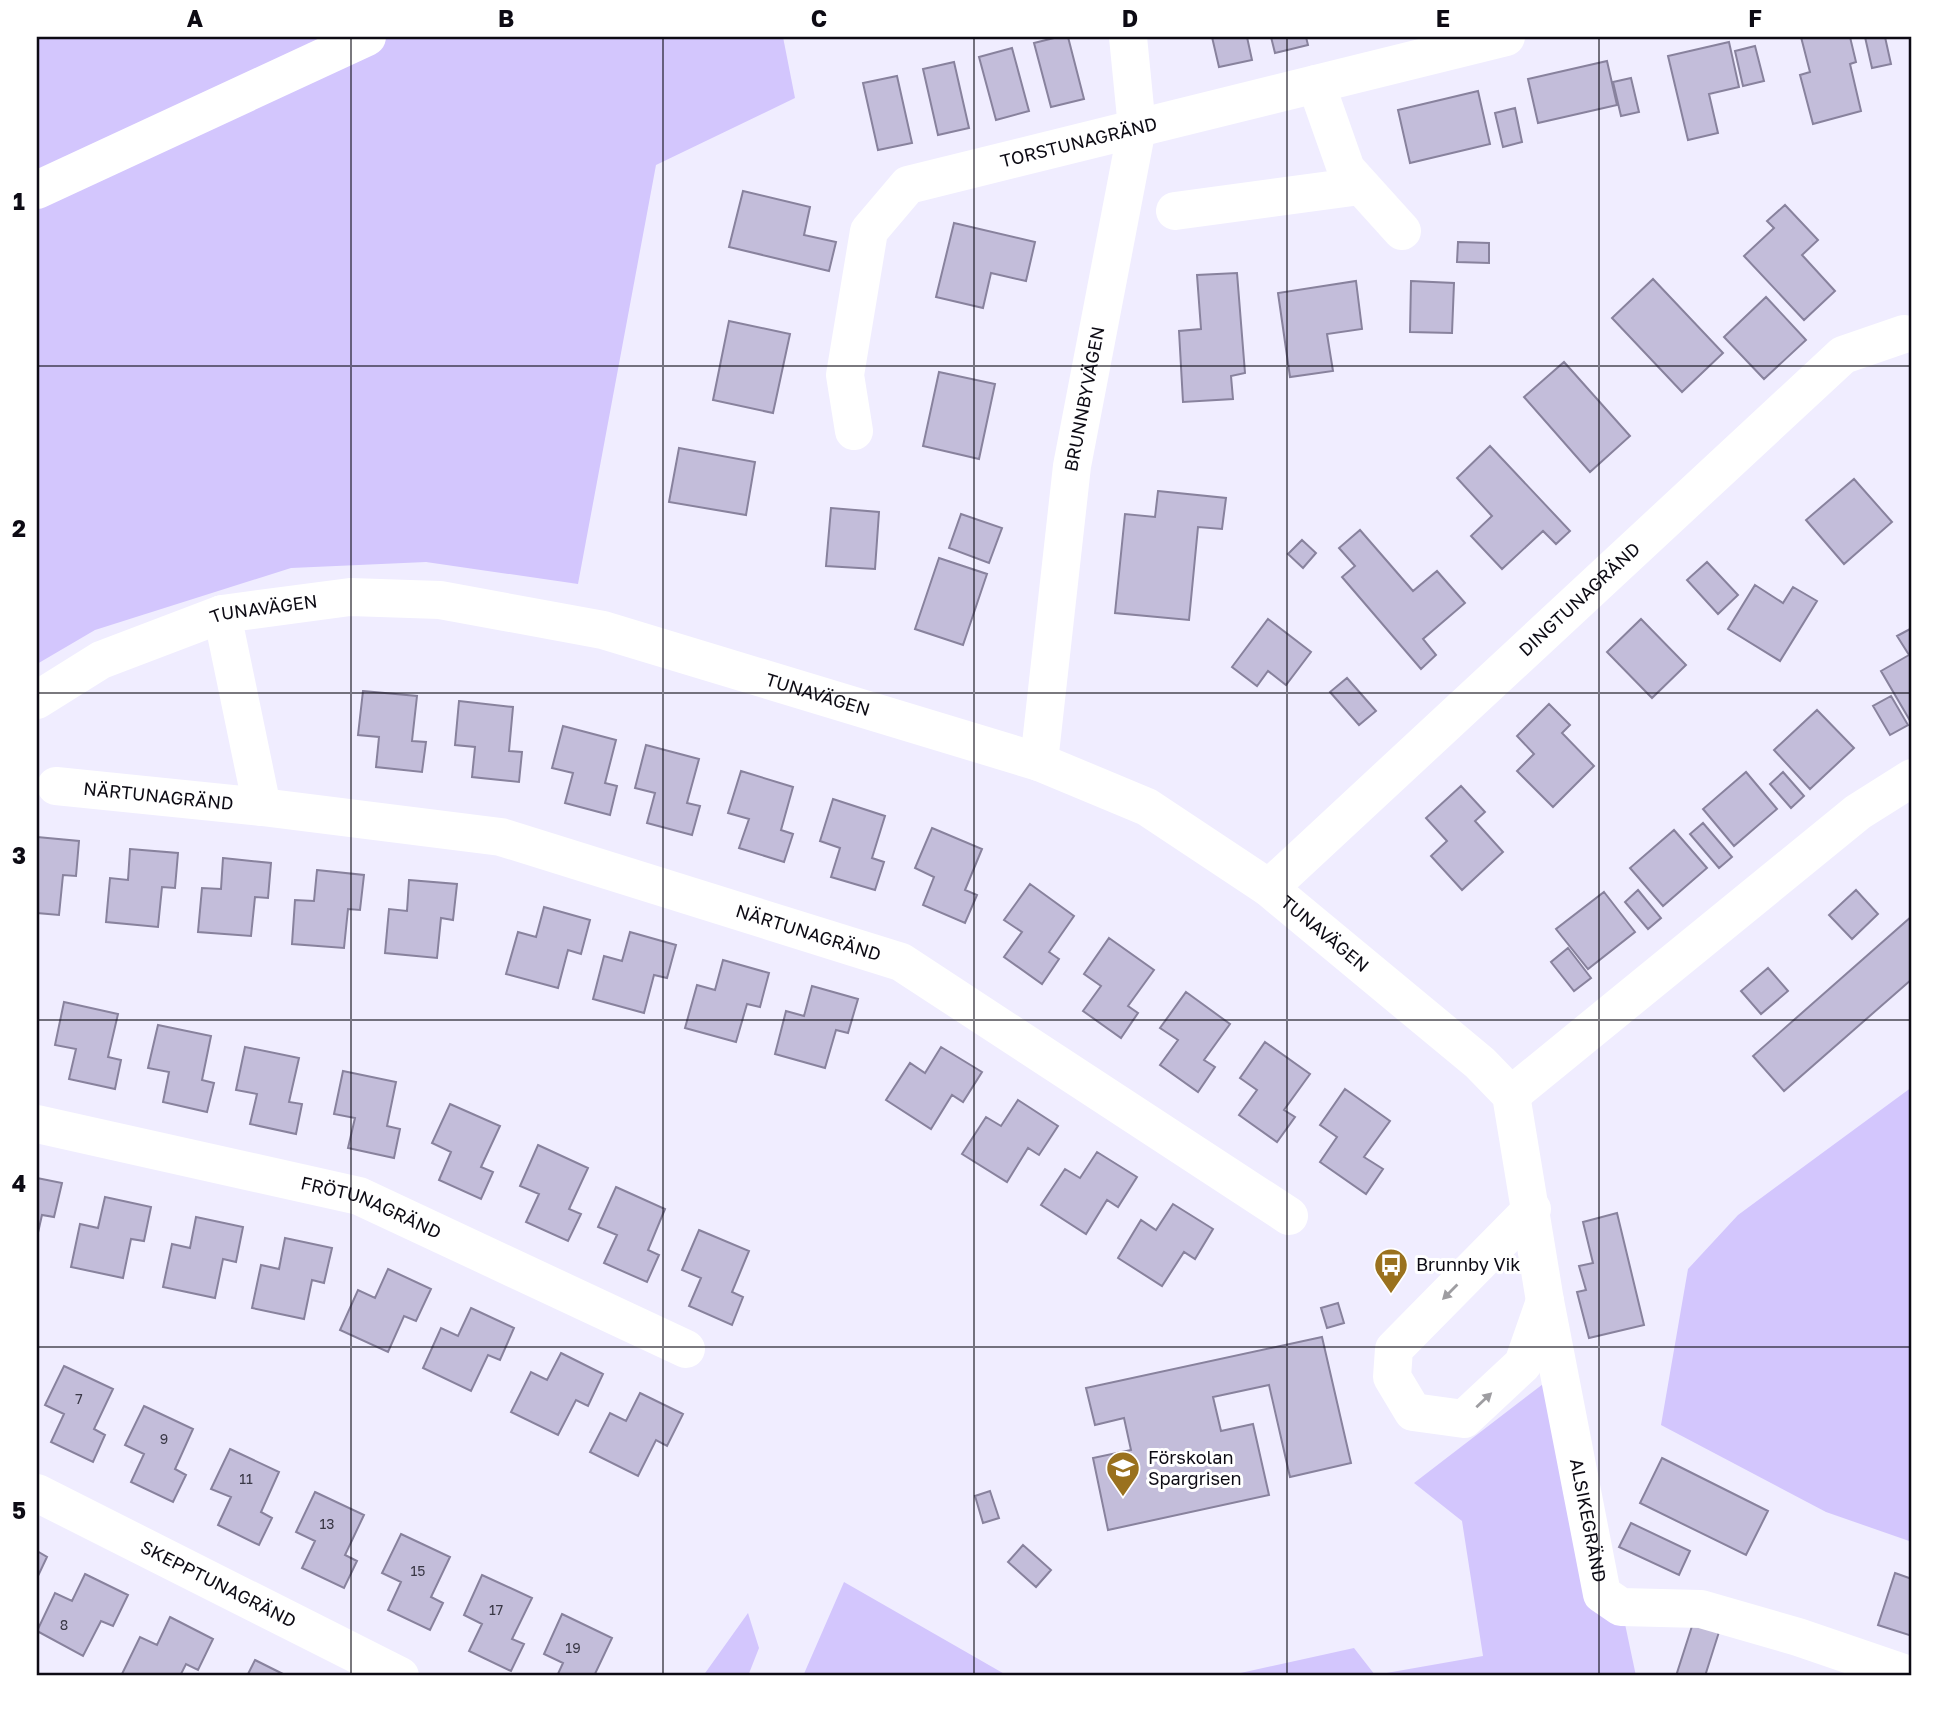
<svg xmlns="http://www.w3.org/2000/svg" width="1949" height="1713" font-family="'Golos Text',sans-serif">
<rect width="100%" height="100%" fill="#f0edff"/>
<path fill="#d3c6fd" d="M37,37h746l12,61 -139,67 -78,419 -152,-22 -135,6 -196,62 -58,34z
M1912,1087v455l-86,-30 -165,-87 27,-156 50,-54z
M1543,1384l44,60 49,232h-409l127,-28 21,27 108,-19 -21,-135 -48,-38z
M844,1582l164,94h-205z
M748,1613l11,35 -11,28h-45z"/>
<path fill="#c3bdda" stroke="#88829d" stroke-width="2" d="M1058,37h10l16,62 -33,8 -17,-64z
M1212,37h35l5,23 -33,7z
M1271,37h35l2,8 -33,8z
M1801,37h49l6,25 -6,2 11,47 -48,13 -13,-49 10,-3z
M1865,37h20l6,27 -19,4z
M1729,42l10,45 -30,7 9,39 -30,7 -20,-84z
M1755,46l9,35 -21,5 -8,-35z
M1012,48l17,63 -33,9 -17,-63z
M1607,61l10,44 -79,18 -10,-44z
M954,62l15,66 -31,7 -15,-66z
M897,76l15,67 -34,7 -15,-67z
M1631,78l8,34 -18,4 -8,-34z
M1478,91l12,53 -80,19 -12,-53z
M1515,108l7,34 -19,5 -8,-34z
M743,191l67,16 -6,28 32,7 -7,29 -100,-24z
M1785,205l33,35 -16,15 33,36 -31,29 -60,-64 30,-28 -7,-7z
M954,223l81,19 -9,39 -35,-8 -8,35 -47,-11z
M1458,242l31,1v20l-32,-1z
M1237,273l8,100 -14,3 2,23 -50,3 -4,-71 22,-2 -4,-54z
M1653,279l70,74 -41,39 -70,-74z
M1356,281l6,48 -35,5 6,37 -43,6 -12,-84z
M1411,281l43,2 -2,50 -42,-1z
M1766,297l40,43 -42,39 -40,-42z
M729,321l61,13 -17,79 -60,-13z
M1564,362l66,74 -40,36 -66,-75z
M939,372l56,12 -16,75 -56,-13z
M1490,446l80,85 -14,13 -13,-13 -41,38 -31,-33 21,-20 -35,-38z
M679,448l76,14 -9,53 -77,-13z
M1854,479l38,43 -48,42 -38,-44z
M1158,491l68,7 -4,31 -24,-2 -9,93 -74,-7 10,-99 30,3z
M831,508l48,4 -4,57 -49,-3z
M961,514l41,14 -13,35 -40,-15z
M1360,530l53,61 24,-20 28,32 -42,36 13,16 -15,14 -79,-92 13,-11 -16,-18z
M1302,540l14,13 -13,15 -15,-14z
M939,558l48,16 -24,71 -48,-16z
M1707,562l31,33 -20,19 -31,-34z
M1755,585l28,18 10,-16 24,14 -37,60 -52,-32z
M1268,619l43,33 -25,33 -18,-14 -11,15 -25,-19z
M1641,619l45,46 -34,33 -45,-46z
M1912,628v96l-31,-53 28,-16 -12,-19z
M1347,678l29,33 -17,14 -29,-33z
M363,691l54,5 -5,45 14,1 -4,30 -46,-5 3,-30 -21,-2z
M1891,696l17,29 -18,10 -17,-29z
M459,701l54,6 -4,44 13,1 -3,30 -47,-5 3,-30 -20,-2z
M1549,704l21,21 -8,8 32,33 -41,41 -36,-36 17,-17 -17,-18z
M1817,710l37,38 -44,41 -36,-39z
M563,726l53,14 -11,43 12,3 -7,29 -45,-12 8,-30 -21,-5z
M646,745l53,14 -12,44 13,3 -8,29 -45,-12 8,-30 -20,-5z
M741,771l52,16 -12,43 12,4 -9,28 -45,-14 10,-29 -21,-6z
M1746,772l31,37 -43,37 -31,-37z
M1783,772l21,24 -13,12 -21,-24z
M1461,786l24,26 -10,9 28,31 -41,38 -31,-34 16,-15 -21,-23z
M833,799l52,17 -13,42 12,4 -9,28 -44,-13 9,-29 -20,-7z
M1703,823l29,34 -13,11 -29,-34z
M932,828l50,21 -17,41 12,5 -12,28 -42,-18 11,-28 -19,-9z
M1674,830l33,38 -44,38 -33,-38z
M37,837l42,4 -3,35 -13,-1 -4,40 -22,-2z
M130,849l48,4 -3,35 -13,-1 -4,40 -52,-5 4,-44 18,2z
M223,858l48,5 -3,35 -13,-1 -4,39 -53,-4 4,-44 19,1z
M317,870l47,5 -4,35 -12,-1 -4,39 -52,-4 3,-44 19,1z
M409,880l48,4 -4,36 -12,-2 -4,40 -52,-5 4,-44 18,2z
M1030,884l44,32 -25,36 10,7 -17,25 -38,-27 18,-25 -18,-12z
M1638,890l23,28 -13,11 -23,-27z
M1856,890l22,24 -26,25 -23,-24z
M1604,892l31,40 -47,37 -32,-40z
M544,907l46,13 -9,34 -13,-4 -10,38 -52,-14 12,-42 18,5z
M1912,916v63l-128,112 -31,-35z
M630,932l46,13 -9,33 -13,-3 -10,38 -51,-14 11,-43 18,5z
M1109,938l45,32 -26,36 10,7 -17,25 -38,-27 18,-25 -17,-12z
M1568,948l23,30 -17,13 -23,-29z
M723,960l46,13 -9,34 -13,-3 -11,38 -51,-14 12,-43 18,5z
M1768,968l20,23 -27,23 -20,-23z
M812,986l46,13 -10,34 -12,-3 -11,38 -50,-14 11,-43 18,5z
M1186,992l44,32 -26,36 11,7 -17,25 -38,-27 18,-25 -18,-12z
M64,1002l54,12 -10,43 13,3 -6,29 -46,-10 7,-30 -21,-4z
M158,1025l53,11 -9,44 12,3 -7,29 -44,-10 6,-30 -21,-4z
M1265,1042l45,32 -26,36 11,7 -18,25 -38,-27 18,-25 -17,-12z
M245,1047l54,11 -10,44 13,2 -6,30 -46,-10 7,-30 -21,-4z
M941,1047l41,25 -19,30 -11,-7 -21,34 -45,-29 24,-37 15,10z
M343,1071l53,11 -9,44 13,3 -6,29 -46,-10 7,-30 -21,-4z
M1345,1089l45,32 -26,36 19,12 -17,25 -46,-32 17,-25 -17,-12z
M1018,1100l40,26 -19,29 -11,-7 -21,34 -45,-28 24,-37 15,9z
M450,1104l50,22 -19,41 12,5 -12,27 -42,-19 12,-28 -19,-9z
M538,1145l50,23 -19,41 12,5 -13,27 -42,-19 13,-28 -19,-8z
M1097,1152l40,25 -19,30 -11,-7 -21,34 -45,-29 24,-36 15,9z
M37,1178l25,5 -8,34 -12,-2 -5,22z
M616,1187l49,22 -17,41 11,5 -12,27 -43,-19 13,-28 -19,-8z
M105,1197l46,10 -7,34 -13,-2 -8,39 -52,-11 9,-43 18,4z
M1173,1204l40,25 -18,30 -11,-7 -22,34 -44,-28 23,-38 15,10z
M1617,1213l27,112 -55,13 -12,-46 9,-2 -7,-24 14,-3 -10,-41z
M196,1217l47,10 -7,35 -13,-3 -8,39 -52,-11 9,-43 18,4z
M699,1230l50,21 -17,41 11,5 -11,28 -43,-19 12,-28 -19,-8z
M285,1238l47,10 -8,35 -12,-3 -8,39 -52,-11 9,-43 18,4z
M388,1269l43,20 -15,32 -12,-5 -16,36 -48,-22 18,-40 17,8z
M1338,1303l6,20 -17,5 -6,-20z
M471,1308l43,20 -14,32 -12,-5 -17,36 -48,-23 18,-40 17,8z
M1322,1337l29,126 -61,14 -21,-92 -56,12 8,34 32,-7 16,71 -161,35 -15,-72 38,-8 -7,-32 -29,7 -9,-37z
M561,1353l42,21 -15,32 -12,-6 -18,35 -47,-23 20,-40 16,8z
M64,1366l49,23 -19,40 11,6 -12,27 -42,-20 13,-28 -19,-9z
M640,1393l43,21 -16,32 -11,-6 -18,36 -48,-24 20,-39 16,8z
M144,1406l49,23 -18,40 11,6 -13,27 -42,-20 13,-28 -19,-9z
M230,1449l49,23 -18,40 11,6 -13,27 -41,-20 13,-28 -20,-8z
M1662,1458l106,53 -22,44 -106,-52z
M990,1491l9,27 -16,5 -8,-27z
M315,1492l49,23 -19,40 12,6 -13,27 -42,-20 13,-27 -19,-9z
M1631,1523l59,28 -11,24 -60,-28z
M401,1534l49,23 -19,40 12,6 -13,27 -42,-20 13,-28 -19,-9z
M1023,1545l28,25 -15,17 -28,-25z
M37,1551l10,6 -10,21z
M1895,1573l17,6v57l-34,-11z
M85,1574l43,21 -15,31 -12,-5 -18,35 -46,-25 18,-38 17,8z
M482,1575l50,23 -20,41 12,5 -13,27 -42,-20 13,-27 -18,-9z
M562,1614l50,24 -18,38h-37l6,-13 -19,-9z
M170,1617l43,22 -15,31 -12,-6 -6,12h-59l19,-39 17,8z
M1693,1623l26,9 -14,44h-29z
M255,1660l32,16h-40z"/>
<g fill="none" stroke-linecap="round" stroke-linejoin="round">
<g stroke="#fff" stroke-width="38">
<path d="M1316,84l30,85 56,62"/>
<path d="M37,190l330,-153"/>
<path d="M1175,211l185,-25"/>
<path id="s1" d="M854,431l-9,-56 24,-144 39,-46 598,-148"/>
<path id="s2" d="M222,614l40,193 239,30 400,125 388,254"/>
<path id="s3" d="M37,700l64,-40 121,-46 128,-17 90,3 163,30 436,132 108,45 122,81 211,175 31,32 34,206 57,293 19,13 80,2 97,28 114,39"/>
<path id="s4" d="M1039,762l33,-296 65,-338 -9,-91"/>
<path id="s5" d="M56,786l206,21"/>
<path id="s6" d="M1269,888l574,-533 61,-21"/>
<path d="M1511,1095l347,-283 54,-34"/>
<path id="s7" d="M37,1124l322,72 327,153"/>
<path d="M1532,1209l-138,140 -2,28 21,35 51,7 59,-55 22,-63"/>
<path id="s8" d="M37,1493l363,183"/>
</g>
</g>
<defs><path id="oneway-solid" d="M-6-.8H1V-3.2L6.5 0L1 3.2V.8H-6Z" transform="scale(1.75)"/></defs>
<g fill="#9e9da1">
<use href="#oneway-solid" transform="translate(1450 1292) rotate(135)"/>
<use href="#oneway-solid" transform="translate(1484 1400) rotate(-43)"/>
</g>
<path fill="none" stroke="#0d0b14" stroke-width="2" stroke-opacity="0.55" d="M351,37v1639M663,37v1639M974,37v1639M1287,37v1639M1599,37v1639M37,366h1875M37,693h1875M37,1020h1875M37,1347h1875"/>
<defs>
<g id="bus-pin" transform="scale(1.75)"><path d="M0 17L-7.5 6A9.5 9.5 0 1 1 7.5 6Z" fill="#9a711e" stroke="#fff"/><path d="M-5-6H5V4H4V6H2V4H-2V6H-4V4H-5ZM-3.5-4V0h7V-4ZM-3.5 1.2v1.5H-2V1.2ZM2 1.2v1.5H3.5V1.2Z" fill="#fff"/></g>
<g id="school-pin" transform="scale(1.75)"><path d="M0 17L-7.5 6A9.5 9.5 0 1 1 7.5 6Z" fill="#9a711e" stroke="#fff"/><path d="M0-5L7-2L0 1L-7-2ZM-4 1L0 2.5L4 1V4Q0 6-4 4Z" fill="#fff"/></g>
</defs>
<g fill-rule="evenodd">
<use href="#bus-pin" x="1391" y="1265"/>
<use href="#school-pin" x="1123" y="1468"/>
</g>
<g text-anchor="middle" stroke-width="6" stroke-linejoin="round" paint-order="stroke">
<g font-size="14" fill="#3a3846">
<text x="79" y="1404">7</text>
<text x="164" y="1444">9</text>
<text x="246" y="1484">11</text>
<text x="327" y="1529">13</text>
<text x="418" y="1576">15</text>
<text x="496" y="1615">17</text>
<text x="64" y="1630">8</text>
<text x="573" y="1653">19</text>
</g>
<g font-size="18" fill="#0d0b14" stroke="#fff">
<text dy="6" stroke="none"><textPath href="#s1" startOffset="439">TORSTUNAGRÄND</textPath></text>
<text dy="6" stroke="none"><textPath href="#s4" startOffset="366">BRUNNBYVÄGEN</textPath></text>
<text dy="6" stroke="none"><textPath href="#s6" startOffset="424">DINGTUNAGRÄND</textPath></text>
<text dy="6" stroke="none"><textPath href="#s3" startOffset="247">TUNAVÄGEN</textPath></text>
<text dy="6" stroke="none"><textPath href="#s3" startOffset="814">TUNAVÄGEN</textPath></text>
<text dy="6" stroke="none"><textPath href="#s5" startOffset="103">NÄRTUNAGRÄND</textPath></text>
<text dy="6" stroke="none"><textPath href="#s2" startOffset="760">NÄRTUNAGRÄND</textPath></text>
<text dy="6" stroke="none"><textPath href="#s3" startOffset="1381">TUNAVÄGEN</textPath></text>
<text dy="6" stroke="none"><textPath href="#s7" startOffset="345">FRÖTUNAGRÄND</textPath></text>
<text dy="6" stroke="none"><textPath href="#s3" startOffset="2060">ALSIKEGRÄND</textPath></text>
<text dy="6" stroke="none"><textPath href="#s8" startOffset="203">SKEPPTUNAGRÄND</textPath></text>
</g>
<g font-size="18" fill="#0d0b14" stroke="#fff" text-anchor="start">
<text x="1416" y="1271">Brunnby Vik</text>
<text x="1148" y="1464">Förskolan<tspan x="1148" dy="21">Spargrisen</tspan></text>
</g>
</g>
<rect width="1949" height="1713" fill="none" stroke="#ffffff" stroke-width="77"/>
<rect x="38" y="38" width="1872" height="1636" fill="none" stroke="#0d0b14" stroke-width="2.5"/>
<g font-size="23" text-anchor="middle" font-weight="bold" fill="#0d0b14">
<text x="195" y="27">A</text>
<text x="506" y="27">B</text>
<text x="819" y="27">C</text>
<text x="1130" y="27">D</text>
<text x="1443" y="27">E</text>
<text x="1755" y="27">F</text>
<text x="19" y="210">1</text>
<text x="19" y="537">2</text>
<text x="19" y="864">3</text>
<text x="19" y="1192">4</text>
<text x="19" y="1519">5</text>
</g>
</svg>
